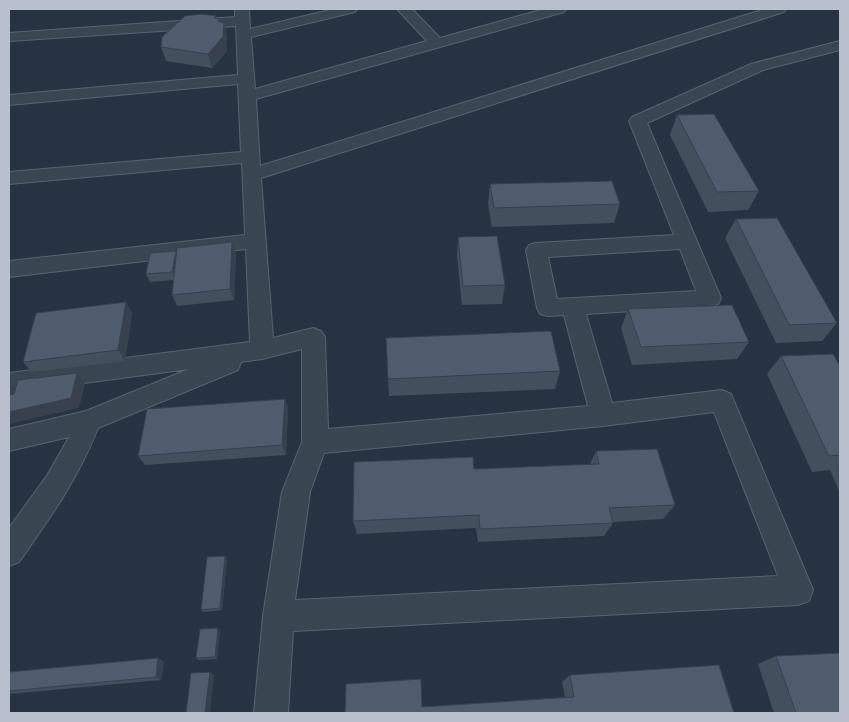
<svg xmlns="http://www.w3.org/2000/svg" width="849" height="722" font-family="'Exo 2',sans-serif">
<rect width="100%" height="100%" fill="#263342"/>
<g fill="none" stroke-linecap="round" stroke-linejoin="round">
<g stroke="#58636f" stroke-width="2">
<path id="minor" d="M235,9h14l1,20 84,-20h23l-2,3 -104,25 4,52 172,-48 -30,-32h15l28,29 104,-29h22l-2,3 -308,87 4,67 505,-157h21l-2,3 -523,166 12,160 40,-10 8,3 4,6 3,92 260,-23 -24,-91 -16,1 -8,-2 -3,-6 -11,-58 3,-5 7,-2 138,-8 -45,-114 3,-4 119,-53 89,-23v9l-77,20 -116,53 74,175 -3,6 -8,2 -124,8 26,89 110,-13 9,4 82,196 -4,11 -11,4 -505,26 -5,82h-34l9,-97 19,-124 20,-50v-93l-40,10 -21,3 -3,8 -140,58c-20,51 -48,90 -79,134l-10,4v-38l39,-54 21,-37 -60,14v-22l77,-18 103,-42 -180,24v-20l241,-31 -4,-93 -237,28v-16l236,-26 -3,-72 -233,21v-12l232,-20 -3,-68 -229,21v-10l229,-20 -2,-49 -227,15v-8l226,-16zM680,249l16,42 -139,8 -9,-42zM714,412l64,164 -483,24 15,-108 14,-39 279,-27z"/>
</g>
<use href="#minor" fill="#3a4552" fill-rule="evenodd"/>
</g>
<path fill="#444f5e" d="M216,18l3,1 8,18v14l-15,17 -46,-7 -5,-14z
M677,115l82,76 -11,19 -40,2 -38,-77z
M490,184l130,20 -6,19 -122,4 -4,-23z
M736,219l101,104 -15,18 -46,2 -51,-105z
M458,237l47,48 -3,19 -40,1 -5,-49z
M232,242l4,12 -2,46 -57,6 -5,-11 2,-15 -24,2 -4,-8 31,-21z
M126,302l6,11 -7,48 -93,11 -9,-10z
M628,309l121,33 -12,17 -105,6 -11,-37z
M781,356l59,10v127l-10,-23 -18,2 -45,-98z
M560,371l-5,18 -166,7 -1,-17z
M285,399l3,10 -2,46 -141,10 -7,-9z
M596,451l79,54 -12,14 -50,3v1l-9,13 -126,6 -2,-14 -119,6 -4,-13 121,-52 116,-5z
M227,558l-5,52 -19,2 -2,-2z
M220,630l-3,29 -18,1 -3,-2z
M776,656l64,57h-66l-16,-49z
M158,658l6,4 -3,18 -152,14v-22z
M570,675l164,38 -312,-6 143,-10 -3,-15z"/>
<path fill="#37404c" d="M224,23l3,14v14l-15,17 -4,-14z
M232,242l4,12 -2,46 -4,-11z
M176,251l3,8 -3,20 -4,-7z
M126,302l6,11 -7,48 -7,-11z
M77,373l8,11 -6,24 -70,16v-12z
M9,383l8,9 -8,11z
M285,399l3,10 -2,46 -4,-10z
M225,556l2,2 -5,52 -2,-2z
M218,628l2,2 -3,29 -2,-2z
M158,658l6,4 -3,18 -5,-3z
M210,672l4,3 -4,38h-5z"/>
<path fill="#4f5c6d" stroke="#37404c" d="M202,14l14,2 -2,2 5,1 -1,2 6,2 -1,14 -15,17 -47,-7 1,-10 23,-21z
M714,114l45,77 -42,1 -40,-77z
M612,181l8,23 -126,4 -4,-24z
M777,218l60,105 -48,2 -53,-106z
M497,236l8,49 -42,1 -5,-49z
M232,242l-2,47 -58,6 5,-47z
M176,251l-4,21 -26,2 4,-21z
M126,302l-8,48 -95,12 13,-49z
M732,305l17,37 -108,5 -13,-38z
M551,331l9,40 -172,8 -2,-41z
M833,354l7,12v89l-11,1 -48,-100z
M77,373l-6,25 -62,14v-17l5,-1 4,-14z
M285,399l-3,46 -144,11 9,-47z
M657,449l18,56 -66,3 4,15 -133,6 -1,-14 -126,6 1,-59 119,-5 1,12 125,-5 -3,-13z
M225,556l-5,52 -19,2 6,-53z
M218,628l-3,29 -19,1 4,-29z
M840,653v60h-44l-20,-57z
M158,658l-2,19 -147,14v-19z
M719,665l15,48h-389l1,-29 75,-5 1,28 152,-10 -4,-22z
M210,672l-5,41h-19l5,-40z"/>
<rect width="849" height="722" fill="none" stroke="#b7c0cc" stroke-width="20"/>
</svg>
